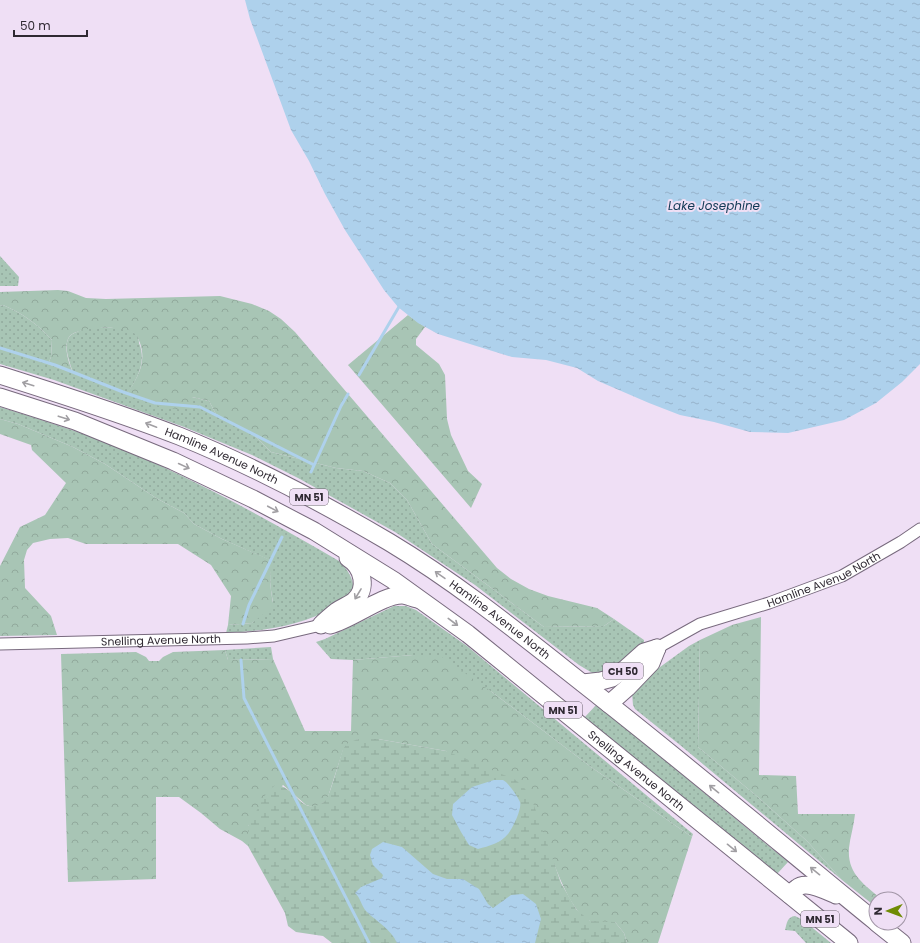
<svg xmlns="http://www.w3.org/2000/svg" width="920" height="943" font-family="Poppins,sans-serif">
<defs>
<pattern id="grass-dots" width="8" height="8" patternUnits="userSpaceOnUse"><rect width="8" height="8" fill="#a8c5b5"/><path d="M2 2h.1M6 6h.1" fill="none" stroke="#91a99c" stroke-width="1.8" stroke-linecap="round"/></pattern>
<pattern id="forest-crowns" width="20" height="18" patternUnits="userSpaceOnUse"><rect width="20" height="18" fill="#a8c5b5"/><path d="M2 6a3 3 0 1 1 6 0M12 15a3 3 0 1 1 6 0" fill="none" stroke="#91a99c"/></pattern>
<pattern id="wetland-marsh" width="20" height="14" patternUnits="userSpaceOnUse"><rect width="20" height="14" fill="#a8c5b5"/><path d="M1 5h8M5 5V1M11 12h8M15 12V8" fill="none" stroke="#91a99c"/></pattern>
<pattern id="water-ripples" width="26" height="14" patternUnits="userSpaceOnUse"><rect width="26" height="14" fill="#aed1ec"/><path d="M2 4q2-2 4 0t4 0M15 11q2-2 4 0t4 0" fill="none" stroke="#96b3cb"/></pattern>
</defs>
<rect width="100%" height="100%" fill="#efdff5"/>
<path fill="url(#grass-dots)" d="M0,256l19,21 -1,9h-18z
M3,305c21,9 34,19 49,35l-1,17 -3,7 25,9c-3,-11 -10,-25 -4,-36 3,-4 14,-8 19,-9 7,0 35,-1 40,1 2,1 7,4 8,5 2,2 3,7 3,9 8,19 -2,36 -12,51l65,3 17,4 7,13 39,22 16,16 65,16 27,3 27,12 17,17 25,44 112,83 60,-1 10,-7 30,21v3l-32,27 -18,4 -15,-9 -104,-80 -80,-53 -97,-54 -46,-23 -68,-28 -130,-47 -54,-16v-58z
M0,407c39,12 78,24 115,39 78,32 152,73 224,115 10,10 14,17 15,30 -6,5 -13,12 -19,16 -34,19 -71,24 -109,26l2,-8 24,-2 21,-21c-3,-16 -4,-25 -1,-41l-50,-22 -28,-15 -10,-11 -28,-15 -51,-34 -32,-17 -55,-23 -18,-5z
M394,606h12l10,4 51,36 226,188 -1,3 -101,-70 -99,-75 -79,-37 -60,5 -22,-1 -15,-17 9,-3z
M700,640l-2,107 61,51 48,43 35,39 -162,-135 -45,-36 -2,-4 -1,-12 17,-18 40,-29z
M271,647l2,12 -45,1 -3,-10z
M597,704l191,158 -11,12 -193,-156z
M795,916l8,4 28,23h-25l-11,-12 -10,-1c2,-7 2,-13 10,-14z"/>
<path fill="url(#forest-crowns)" d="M58,290l10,1 18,7 20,1 114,-3 32,8 17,7 12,8 14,13 202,236 14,11 18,10 19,7 49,12 17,11 -10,7 -60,1 -112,-83 -25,-44 -17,-17 -27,-12 -27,-3 -65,-16 -16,-16 -39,-22 -7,-13 -17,-4 -8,13 -22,-3 -36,-12c11,-16 21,-32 14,-52 -1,-2 -2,-6 -4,-8 -8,-11 -60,-9 -67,2 -6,10 0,26 4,36l-25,-9 3,-7 1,-17c-15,-16 -28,-26 -49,-35l-3,1v-14z
M408,315l17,12 -9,12v6l23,19 6,11 2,44 4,16 17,36 14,13 -11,24 -123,-143z
M0,419l18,5 55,23 32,17 51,34 28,15 10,11 28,15 51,22c-4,16 -3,25 0,42l-3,6 -18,14 -24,2 3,-29 -20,-31 -33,-21h-92l-18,-6 -18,1 -17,4 -6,7 -3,10 1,28 26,28 6,19 -57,1v-70l20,-39 25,-12 21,-32 -34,-33 -1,-5 -31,-11z
M761,617l-2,158 37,1 2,38h57c-1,12 -5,23 -6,34 -2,26 15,36 32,51h-5v8l-34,-27 -35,-39 -48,-43 -61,-51 2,-107 32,-15z
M225,650l3,10 45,-1 32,72h46l2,-71 60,-5 29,2 50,35 99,75 101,70 -34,106h-31l-3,-10 -9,-11c-6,0 -19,1 -25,-1 -16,-6 -30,-42 -36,-57l-108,-113 -68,-12h-20l-15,11 -16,50 -9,6 -5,1 -7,-2 -23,-20 -35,41v20l-6,-5 -22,-12 -19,-16 -22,-16h-23v82l-88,3 -7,-228 75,-2 10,5 3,4h10l4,-4 10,-5z"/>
<path fill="url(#wetland-marsh)" d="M358,739h20l68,12 70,29 14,14 31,89 15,26 14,12 25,1 9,11 3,10h-295l-9,-7 -27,-4 -8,-6 -3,-13 -37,-67v-20l19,-34 8,-7c15,1 19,13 31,20 6,3 15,0 20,-5 4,-5 14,-42 17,-51l5,-6z"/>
<path fill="url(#water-ripples)" d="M245,0h675v364l-18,18 -26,21 -32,17 -56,13 -38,-1 -36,-10 -34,-7 -31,-12 -51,-22 -21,-13 -31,-8 -34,-3 -74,-23 -20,-11 -20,-16 -14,-17 -39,-60 -20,-36 -16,-33 -18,-31 -41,-111z
M494,780c3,0 6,0 9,0 5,2 15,17 17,22 2,7 -7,26 -12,32 -7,9 -19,12 -30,15l-9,-4 -8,-13 -9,-17 1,-11 19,-17z
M383,842l19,5 31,27 14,5h16l16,10 9,15 5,4 18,-13 12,-1 13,10 5,15 -6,24h-138c-6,-14 -20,-21 -30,-31 -6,-6 -6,-14 -12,-19l6,-6 21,-9 1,-3 -10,-10 -3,-10 2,-6z"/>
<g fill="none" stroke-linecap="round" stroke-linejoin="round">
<path stroke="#aed1ec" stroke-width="3" d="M0,348l55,17 68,27 32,11 45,4 114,58
M359,375l41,-70
M311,472l30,-66 7,-12
M243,624l6,-19 33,-68
M241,660l3,38 125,245"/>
<g stroke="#786a7e" stroke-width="13">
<g id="minor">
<path id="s1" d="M0,644l247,-6 27,-2 47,-11"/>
<path id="s2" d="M657,648l43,-24 69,-21 73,-27 59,-34 19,-13"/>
</g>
</g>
<g stroke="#786a7e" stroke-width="19">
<g id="highway">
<path id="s3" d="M0,375c60,19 120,38 179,61 72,29 142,66 210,106 75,45 142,101 211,155 93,73 184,150 276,225"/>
<path id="s4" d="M0,397l75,24 98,40 80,38 61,32 79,49 75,54 381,309"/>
<path d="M321,625c5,-5 11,-10 16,-14 6,-4 12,-6 17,-10 14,-12 9,-34 -6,-43"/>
<path d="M330,625c21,-5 52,-30 72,-30 5,0 10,3 15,4"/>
<path d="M583,683l18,-2 11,-3 13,-9 19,-17 13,-4"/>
<path d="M609,704l18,-16 24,-25 6,-15"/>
<path d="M790,895c2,-2 4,-5 7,-7 9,-8 30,3 39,7"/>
<path d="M877,923l25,20"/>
</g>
</g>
<use href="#minor" stroke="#fff" stroke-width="11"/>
<use href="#highway" stroke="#fff" stroke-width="17"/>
</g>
<defs><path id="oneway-shaft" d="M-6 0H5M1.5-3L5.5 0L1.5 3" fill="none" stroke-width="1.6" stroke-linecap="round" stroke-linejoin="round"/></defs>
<g stroke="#a19fa3">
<use href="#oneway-shaft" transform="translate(28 384) rotate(-163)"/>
<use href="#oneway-shaft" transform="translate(64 418) rotate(18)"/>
<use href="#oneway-shaft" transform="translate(151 425) rotate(-159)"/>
<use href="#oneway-shaft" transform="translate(184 466) rotate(25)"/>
<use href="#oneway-shaft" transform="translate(273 509) rotate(28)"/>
<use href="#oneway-shaft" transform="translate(440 575) rotate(-145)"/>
<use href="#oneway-shaft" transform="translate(358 594) rotate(121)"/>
<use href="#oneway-shaft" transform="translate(453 622) rotate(37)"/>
<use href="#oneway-shaft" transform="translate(714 789) rotate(-141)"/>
<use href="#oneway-shaft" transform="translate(732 848) rotate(39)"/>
<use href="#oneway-shaft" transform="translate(815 871) rotate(-141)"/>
</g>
<g text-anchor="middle" stroke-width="4" stroke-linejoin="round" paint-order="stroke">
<g fill="#efdff5" stroke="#69606c" stroke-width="1">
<rect x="290" y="489" width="38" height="16" rx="3"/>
<rect x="603" y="663" width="40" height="16" rx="3"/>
<rect x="544" y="702" width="38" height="16" rx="3"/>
<rect x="801" y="911" width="38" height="16" rx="3"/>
</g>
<g font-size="10" font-weight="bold" fill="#2f2932">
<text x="309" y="501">MN 51</text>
<text x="623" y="675">CH 50</text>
<text x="563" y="714">MN 51</text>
<text x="820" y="923">MN 51</text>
</g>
<g font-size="11" fill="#2f2932" stroke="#efdff5">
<text dy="4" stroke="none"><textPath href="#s3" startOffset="236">Hamline Avenue North</textPath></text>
<text dy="4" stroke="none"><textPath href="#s2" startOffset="181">Hamline Avenue North</textPath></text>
<text dy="4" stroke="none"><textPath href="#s3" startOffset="560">Hamline Avenue North</textPath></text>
<text dy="4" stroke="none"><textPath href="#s1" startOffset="161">Snelling Avenue North</textPath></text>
<text dy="4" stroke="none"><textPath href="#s4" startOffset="744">Snelling Avenue North</textPath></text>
</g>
<g font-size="12" font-style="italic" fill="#103955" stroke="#efdff5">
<text x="714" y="210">Lake Josephine</text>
</g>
</g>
<g transform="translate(888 911) rotate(269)"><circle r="19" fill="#efdff5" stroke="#a296a7"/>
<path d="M0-3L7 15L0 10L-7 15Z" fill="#6f8b04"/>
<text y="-6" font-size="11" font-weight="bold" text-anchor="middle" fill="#2f2932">N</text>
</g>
<path d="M14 30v6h73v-6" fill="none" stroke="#2f2932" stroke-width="2"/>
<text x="20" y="30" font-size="12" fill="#2f2932" stroke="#efdff5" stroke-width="3" paint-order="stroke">50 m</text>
</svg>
